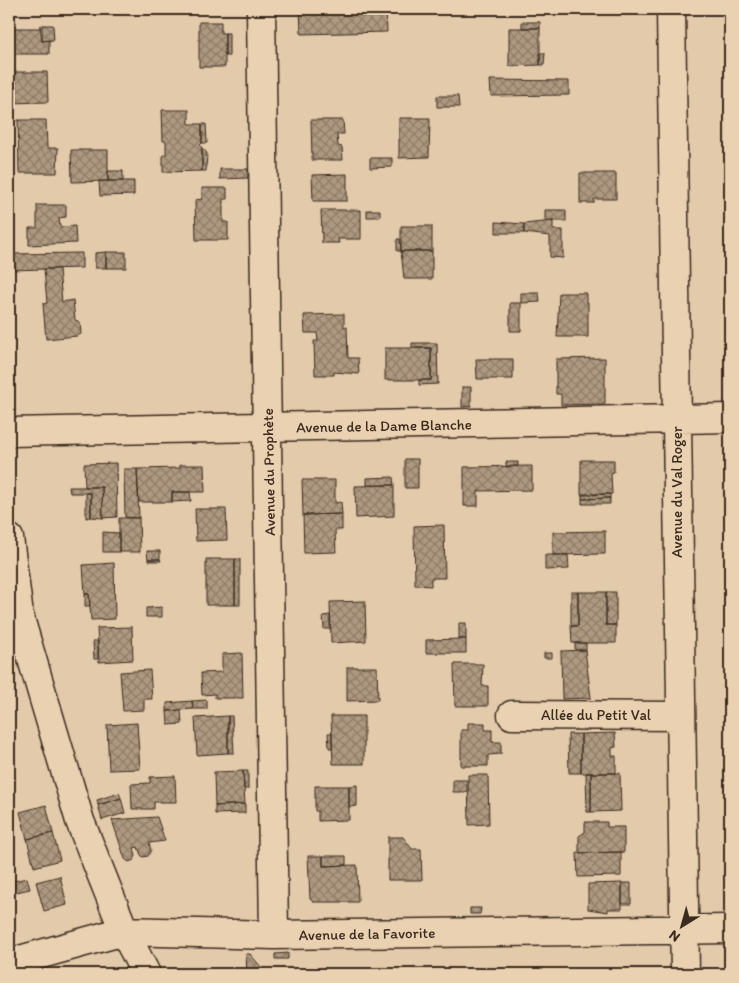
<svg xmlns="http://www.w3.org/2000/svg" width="739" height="983" font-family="Itim,sans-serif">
<defs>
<pattern id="building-cross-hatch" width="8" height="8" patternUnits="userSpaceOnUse" patternTransform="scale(1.25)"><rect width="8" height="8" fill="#ae9980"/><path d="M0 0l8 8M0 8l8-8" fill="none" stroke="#8f7d68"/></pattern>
</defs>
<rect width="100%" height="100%" fill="#e2caab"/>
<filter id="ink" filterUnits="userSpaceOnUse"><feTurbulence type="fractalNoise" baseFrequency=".02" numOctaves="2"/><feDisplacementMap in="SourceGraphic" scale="10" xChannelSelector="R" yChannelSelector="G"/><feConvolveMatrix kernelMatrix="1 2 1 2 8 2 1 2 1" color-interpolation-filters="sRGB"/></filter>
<g filter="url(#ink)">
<path fill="url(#building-cross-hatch)" stroke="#3b2a1e" d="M93,9h23v5h-23z
M300,9h86l1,23 -86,2z
M199,22h22v11h4v34h-26z
M522,22h18v6h-18z
M40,25l2,16 7,-1v14h-40v-26h31z
M42,25h11l1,15 -12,1z
M509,28h31v37l-31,1z
M225,33h4v23h-4z
M540,53h5l-1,12h-4z
M9,72h38l1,30 -39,1z
M490,80l79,1v14l-78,1z
M437,96h21l1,11h-22z
M162,110h27v14h13v19l-2,2 2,3v23l-39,1v-17h3v-14h-3z
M399,118h31l-1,39 -30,1z
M18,120h28l1,28h11l-1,25h-38z
M311,120h32l1,14h-7l1,12 4,1 1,13h-31z
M202,124h4l1,19h-5z
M202,148l5,5 -1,18h-4z
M71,150h37v31l-36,1z
M370,158h22v9l-22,1z
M220,169h28v9l-28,1z
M108,171h15v10h-15z
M580,173h36v26h-22v4h-14z
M347,174v27h-34l-1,-26z
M99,181h35v14l-34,1z
M202,188h25v11h-4v23h5v18h-32l-1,-40 7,-1z
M37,205h29v12l-7,1 1,9 15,-1 1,17 -47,2v-17h8z
M321,210h40v29h-23l1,4h-17z
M367,210h13v7h-13z
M545,210h21v11h-21z
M553,221v9h10v28l-13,-1v-21l-26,-3v-9z
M496,222l28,2v9h-28z
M401,226h31v25h-31z
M397,239h3l1,12h-4z
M401,251h31v28h-28z
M106,252v16h-11v-15z
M106,252h20v16h-20z
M82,253v15l-73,2v-16z
M44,269h15l3,33 11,-2 2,20 5,2 1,12 -4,2 -31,3 -3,-35 4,-1z
M521,293h18l1,9 -19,1z
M559,293h27v9h2v35h-31z
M510,303h11v28h-11z
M344,314v13h3l1,31h10l1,16 -25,-2v3h-19l-1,-34h4l-1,-8h-12l-1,-18z
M412,343h25l1,41 -19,1v-5h12v-32h-19z
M385,348h46v32h-46z
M605,358v46l-44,1v-11h-5v-35z
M476,359h37v20h-36z
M462,387h9v19l-9,1z
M405,459h13v29h-13z
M581,460h33v12l-3,1 1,21 -31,1z
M506,462h12v4l-12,1z
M116,463l1,54 -14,1 -1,-31h-17l-1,-23z
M180,465h24l1,27h-33v10h-33l-2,-33 43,-1z
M532,466v24l-54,1v15h-14v-39z
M124,469h13l2,49 -14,-1z
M393,477l1,8h-27v-7z
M302,480h33v23l6,-1 1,12 -39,1z
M394,485v31l-38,2 -1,-32z
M69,487h33l1,31 -12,-1v-24h-21z
M172,492h18l1,9 -19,1z
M86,493h5v24l-5,1z
M582,494h28v4l-28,1z
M610,498v6h-28v-5z
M195,509h31l1,31 -31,1z
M342,514v16h-7l1,22 -32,1 -1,-38z
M119,518h20l1,34h-21z
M444,525l1,53h-14v8l-16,-1 -1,-59z
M605,531v23l-52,1v-23z
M103,532l16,1v19h-16z
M147,551h13v8h-12z
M545,555h23l1,14 -24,1z
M148,559h12l1,2h-13z
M206,559h29v46h-29z
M235,559h5v46h-5z
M114,563l1,56 -24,1 -2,-26h-4l-2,-29z
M571,592h7v34h-7z
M578,592h28v33h10v18h-44l-1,-17h7z
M606,592h10v33h-10z
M85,594h4l1,12h-5z
M365,601l1,40 -35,2 -1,-41z
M162,607v10h-16v-9z
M330,615v14h-6l-1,-13z
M459,623h7v16h-7z
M132,627l1,33 -34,2 -2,-34z
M466,639v14h-40v-13z
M93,641h5v18h-4z
M575,643h11v7h-11z
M585,650l6,48 -29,1 -1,-48z
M242,653l1,45h-28v-4l-13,1 -1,-22 21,-1v-18z
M544,653h8v5h-8z
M454,664h29l-1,22h6v20h-33z
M347,667h30l1,33 -31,1z
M150,670l2,29h-8v11l-21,1 -3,-39z
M207,700v9h-14l-1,-8z
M192,701l1,8 -26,2v-8z
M181,710l1,14 -14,1 -1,-14z
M228,716v37l-31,2 -2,-37z
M228,716h4l2,37h-6z
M331,716h33v48h-31z
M137,723l3,46 -31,1 -2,-45z
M468,723h17v7h7v12h9v12l-13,1v11h-27v-36h7z
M328,733h4v15h-3z
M615,733l1,14 -4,1v8h4v17h-35v-39z
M568,734h13v39h-12z
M243,771h5v18h-4z
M243,771l2,33 -30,2 -1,-34z
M586,773h5v39h-4z
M591,773h29l1,38 -30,1z
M468,775h20l1,49 -20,1z
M175,776l1,26h-22v7h-22l-1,-25 19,-1v-6z
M453,780h14v12h-14z
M357,785v21l-8,1v-21z
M315,786h34v34l-31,1v-10h-3z
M119,793l2,5 -23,7 -1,-5z
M121,798l4,15 -23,7 -4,-15z
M245,804v9l-30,1v-8z
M46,805l7,28 -26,6 -7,-27z
M157,817l8,24 -16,2 2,7 -3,6 -5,1 -2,-2 -3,-8 -4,1 2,8 -2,4 -5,2 -4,-3 -13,-39z
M585,822h22v5h17v25l-45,1v-17l6,-4z
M53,833l7,27 -26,7 -7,-28z
M388,837h15l9,12h9l1,31h-34z
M621,852v24l-43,1 -1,-24z
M308,856h15v10l34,-1 1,37h-45l-3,-3z
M323,856h23v9l-23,1z
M60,876l7,29 -23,6 -8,-29z
M27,878l3,11 -18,4 -3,-11z
M622,883v26h-14v3l-20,-3v-25z
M622,883h9v21h-9z
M470,908h11l-1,6h-10z
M288,953v6h-13v-5z
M246,954h4l11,13v7h-14z"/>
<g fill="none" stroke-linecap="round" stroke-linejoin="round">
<g stroke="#3b2a1e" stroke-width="31">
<path id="minor" d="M261,9l13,926
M671,9l14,965
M9,432l721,-14
M9,538l10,77 61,206 44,110 22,43
M512,715l169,1
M9,963l115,-32 150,4 456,-6"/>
</g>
<use href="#minor" stroke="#e9d1b1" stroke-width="28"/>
</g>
</g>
<g text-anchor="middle" stroke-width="4" stroke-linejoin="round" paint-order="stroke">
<g font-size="15" fill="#3b2a1e" stroke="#e9d1b1">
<text transform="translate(384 426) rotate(-1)" y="5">Avenue de la Dame Blanche</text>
<text transform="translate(269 472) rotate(-91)" y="5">Avenue du Prophète</text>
<text transform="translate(677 492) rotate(-90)" y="5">Avenue du Val Roger</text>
<text x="596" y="720">Allée du Petit Val</text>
<text transform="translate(367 934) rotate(-1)" y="5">Avenue de la Favorite</text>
</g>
</g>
<rect width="739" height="983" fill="none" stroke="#e9d1b1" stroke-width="30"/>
<rect x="15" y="15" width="709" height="953" fill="none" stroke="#3b2a1e" stroke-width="2" filter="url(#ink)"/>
<g transform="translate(682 926) rotate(217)" stroke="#e9d1b1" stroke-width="4" paint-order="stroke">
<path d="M0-4L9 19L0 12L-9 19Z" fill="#3b2a1e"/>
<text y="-8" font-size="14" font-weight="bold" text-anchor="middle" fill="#3b2a1e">N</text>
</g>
</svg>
